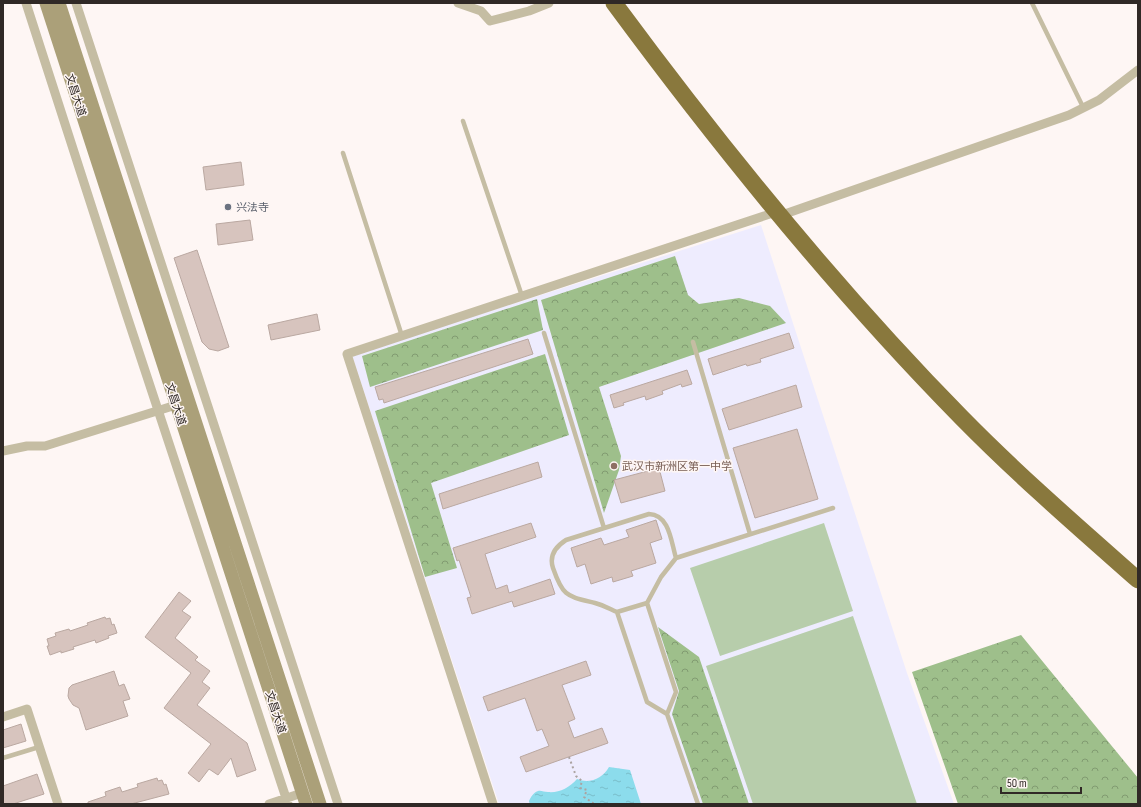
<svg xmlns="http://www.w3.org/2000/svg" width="1141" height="807" font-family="'Sofia Sans Condensed','Noto Sans SC',sans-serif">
<defs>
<pattern id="forest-crowns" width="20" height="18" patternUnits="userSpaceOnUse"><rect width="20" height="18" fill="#9ebf8b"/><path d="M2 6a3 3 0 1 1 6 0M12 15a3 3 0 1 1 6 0" fill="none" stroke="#819b71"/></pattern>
<pattern id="water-ripples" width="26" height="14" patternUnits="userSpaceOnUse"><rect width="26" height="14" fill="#8cdcec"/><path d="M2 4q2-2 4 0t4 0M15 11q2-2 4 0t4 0" fill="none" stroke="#79bdca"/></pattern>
</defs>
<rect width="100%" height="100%" fill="#fef6f4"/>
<path fill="#eeecfe" d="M761,225l146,448 47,131h-455l-147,-449z"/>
<path fill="url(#forest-crowns)" d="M675,256l13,39 11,9 40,-6 31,8 16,17 -187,64 22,69 -2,14 -15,43 -63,-213z
M537,299l6,31 -173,57 -8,-31z
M545,354l24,81 -138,48 26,85 -32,9 -50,-166z
M658,627l41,30 50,147h-46l-31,-90 7,-23z
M1021,635l117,143v26h-180l-46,-132z"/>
<path fill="#b7cdab" d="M824,523l29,88 -133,45 -30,-88z
M853,616l64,188h-164l-47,-138z"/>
<path fill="url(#water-ripples)" d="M609,767l21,3 11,34h-111l-1,-3c2,-4 4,-8 9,-10 3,-1 6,1 10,1 11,1 21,-4 29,-13 13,5 25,0 32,-12z"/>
<path fill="#d7c4be" stroke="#baa8a1" d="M241,162l3,23 -38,5 -3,-23z
M250,220l3,20 -35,5 -2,-21z
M197,250l32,97 -11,4 -9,-2 -7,-7 -28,-84z
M317,314l3,16 -49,10 -3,-15z
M789,333l5,15 -34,11 1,3 -14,4 -1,-2 -33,11 -5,-16z
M528,339l5,15 -149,49 -1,-4 -4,1 -4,-13z
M687,370l5,14 -10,3 -1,-3 -19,7 1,3 -17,6 -1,-4 -22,7 1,2 -10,3 -4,-13z
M796,385l6,22 -73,23 -7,-21z
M797,429l21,70 -63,19 -22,-70z
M538,462l4,15 -99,32 -4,-15z
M659,468l6,23 -44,12 -7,-23z
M656,520l6,19 -12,4 6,20 -25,8 2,5 -20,6 -1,-5 -21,7 -6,-20 -8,3 -6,-19 30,-10 3,7 25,-8 -3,-7z
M531,523l5,14 -51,17 11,35 11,-4 2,8 41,-14 5,15 -41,13 -2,-6 -40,13 -5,-16 4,-1 -12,-37 -2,1 -4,-13z
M179,592l12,9 -9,10 9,6 -16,21 23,19 -3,3 15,11 -8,11 8,6 -13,17 50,38 9,27 -19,7 -6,-19 -13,17 -9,-6 -10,13 -11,-9 23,-29 -47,-36 27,-35 -46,-36z
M105,617l1,2 4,-1 2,7 2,-1 3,9 -9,3 1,2 -13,5 -1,-3 -22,7 1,2 -13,4v-2l-11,4 -3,-9h2l-2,-7 9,-3 -1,-3 14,-4 1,2 18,-6 -1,-2z
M586,661l5,14 -29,10 13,34 -7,3 6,16 28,-10 6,15 -82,29 -6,-15 29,-11 -7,-17 -5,2 -12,-33 -37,13 -5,-14z
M114,671l5,15 5,-2 6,15 -7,2 5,15 -42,14 -7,-22 -6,-3 -4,-6 -1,-3 1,-8 3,-3z
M21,724l5,17 -23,7v-18z
M37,774l7,20 -31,10h-10v-18z
M157,778l1,3 4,-1 2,5 2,-1 3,10 -38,10h-43v-2l18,-6 -1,-4 15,-5 2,5 16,-5 -1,-3z"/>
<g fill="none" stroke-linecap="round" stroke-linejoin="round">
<path stroke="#aba3a1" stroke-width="2" stroke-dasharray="2 3" stroke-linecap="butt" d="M569,757l7,19 6,5 -2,7 7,2 -3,7 9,6 -1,1"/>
<path stroke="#c5bda3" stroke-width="4.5" d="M1032,3l52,106
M463,121l59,175
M343,153l59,183
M544,333l60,195
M693,342l57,192
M676,558l157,-50
M617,612l30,-9 29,89 -9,22 -20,-12 -30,-90c-7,-3 -14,-7 -22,-9 -28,-7 -32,-6 -42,-35 -4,-12 2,-21 13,-28l83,-26c21,1 22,28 27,44l-15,19 -14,26
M667,714l31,90
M3,758l36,-11"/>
<path stroke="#c5bda3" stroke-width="9" d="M26,3l100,310 162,491
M76,3l262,801
M458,3l23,8 9,10 39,-10 20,-8
M779,216l290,-101 30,-15 39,-30
M3,451l24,-5h18l131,-41
M3,717l24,-8 31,95
M269,804l33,-11
M493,804l-146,-450 429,-142"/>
<path stroke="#aba079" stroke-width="13" d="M46,3l260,801
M59,3l261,801"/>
<path stroke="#89783d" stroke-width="17" d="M614,3c107,145 221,286 348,415 56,57 116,109 176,162"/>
</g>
<circle fill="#6b7280" stroke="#fef6f4" stroke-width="1.5" cx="228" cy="207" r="4"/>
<circle fill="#8d6e63" stroke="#fef6f4" stroke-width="1.5" cx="614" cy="466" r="4"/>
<g text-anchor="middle" stroke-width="3" stroke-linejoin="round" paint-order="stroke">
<g font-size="11" fill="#302926" stroke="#fef6f4">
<text transform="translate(76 95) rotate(72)" y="4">文昌大道</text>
<text transform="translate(176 404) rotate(72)" y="4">文昌大道</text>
<text transform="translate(276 712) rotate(72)" y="4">文昌大道</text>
</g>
<g font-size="11" fill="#5b616d" stroke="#fef6f4" text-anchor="start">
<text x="236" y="211">兴法寺</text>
</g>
<g font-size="11" fill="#785e54" stroke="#fef6f4" text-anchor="start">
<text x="622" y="470">武汉市新洲区第一中学</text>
</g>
</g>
<rect width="1141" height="807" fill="none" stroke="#302926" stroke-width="8"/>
<path d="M1001 787v6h80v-6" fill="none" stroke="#302926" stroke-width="2"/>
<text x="1007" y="787" font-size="12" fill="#302926" stroke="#fef6f4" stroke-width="3" paint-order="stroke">50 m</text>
</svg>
